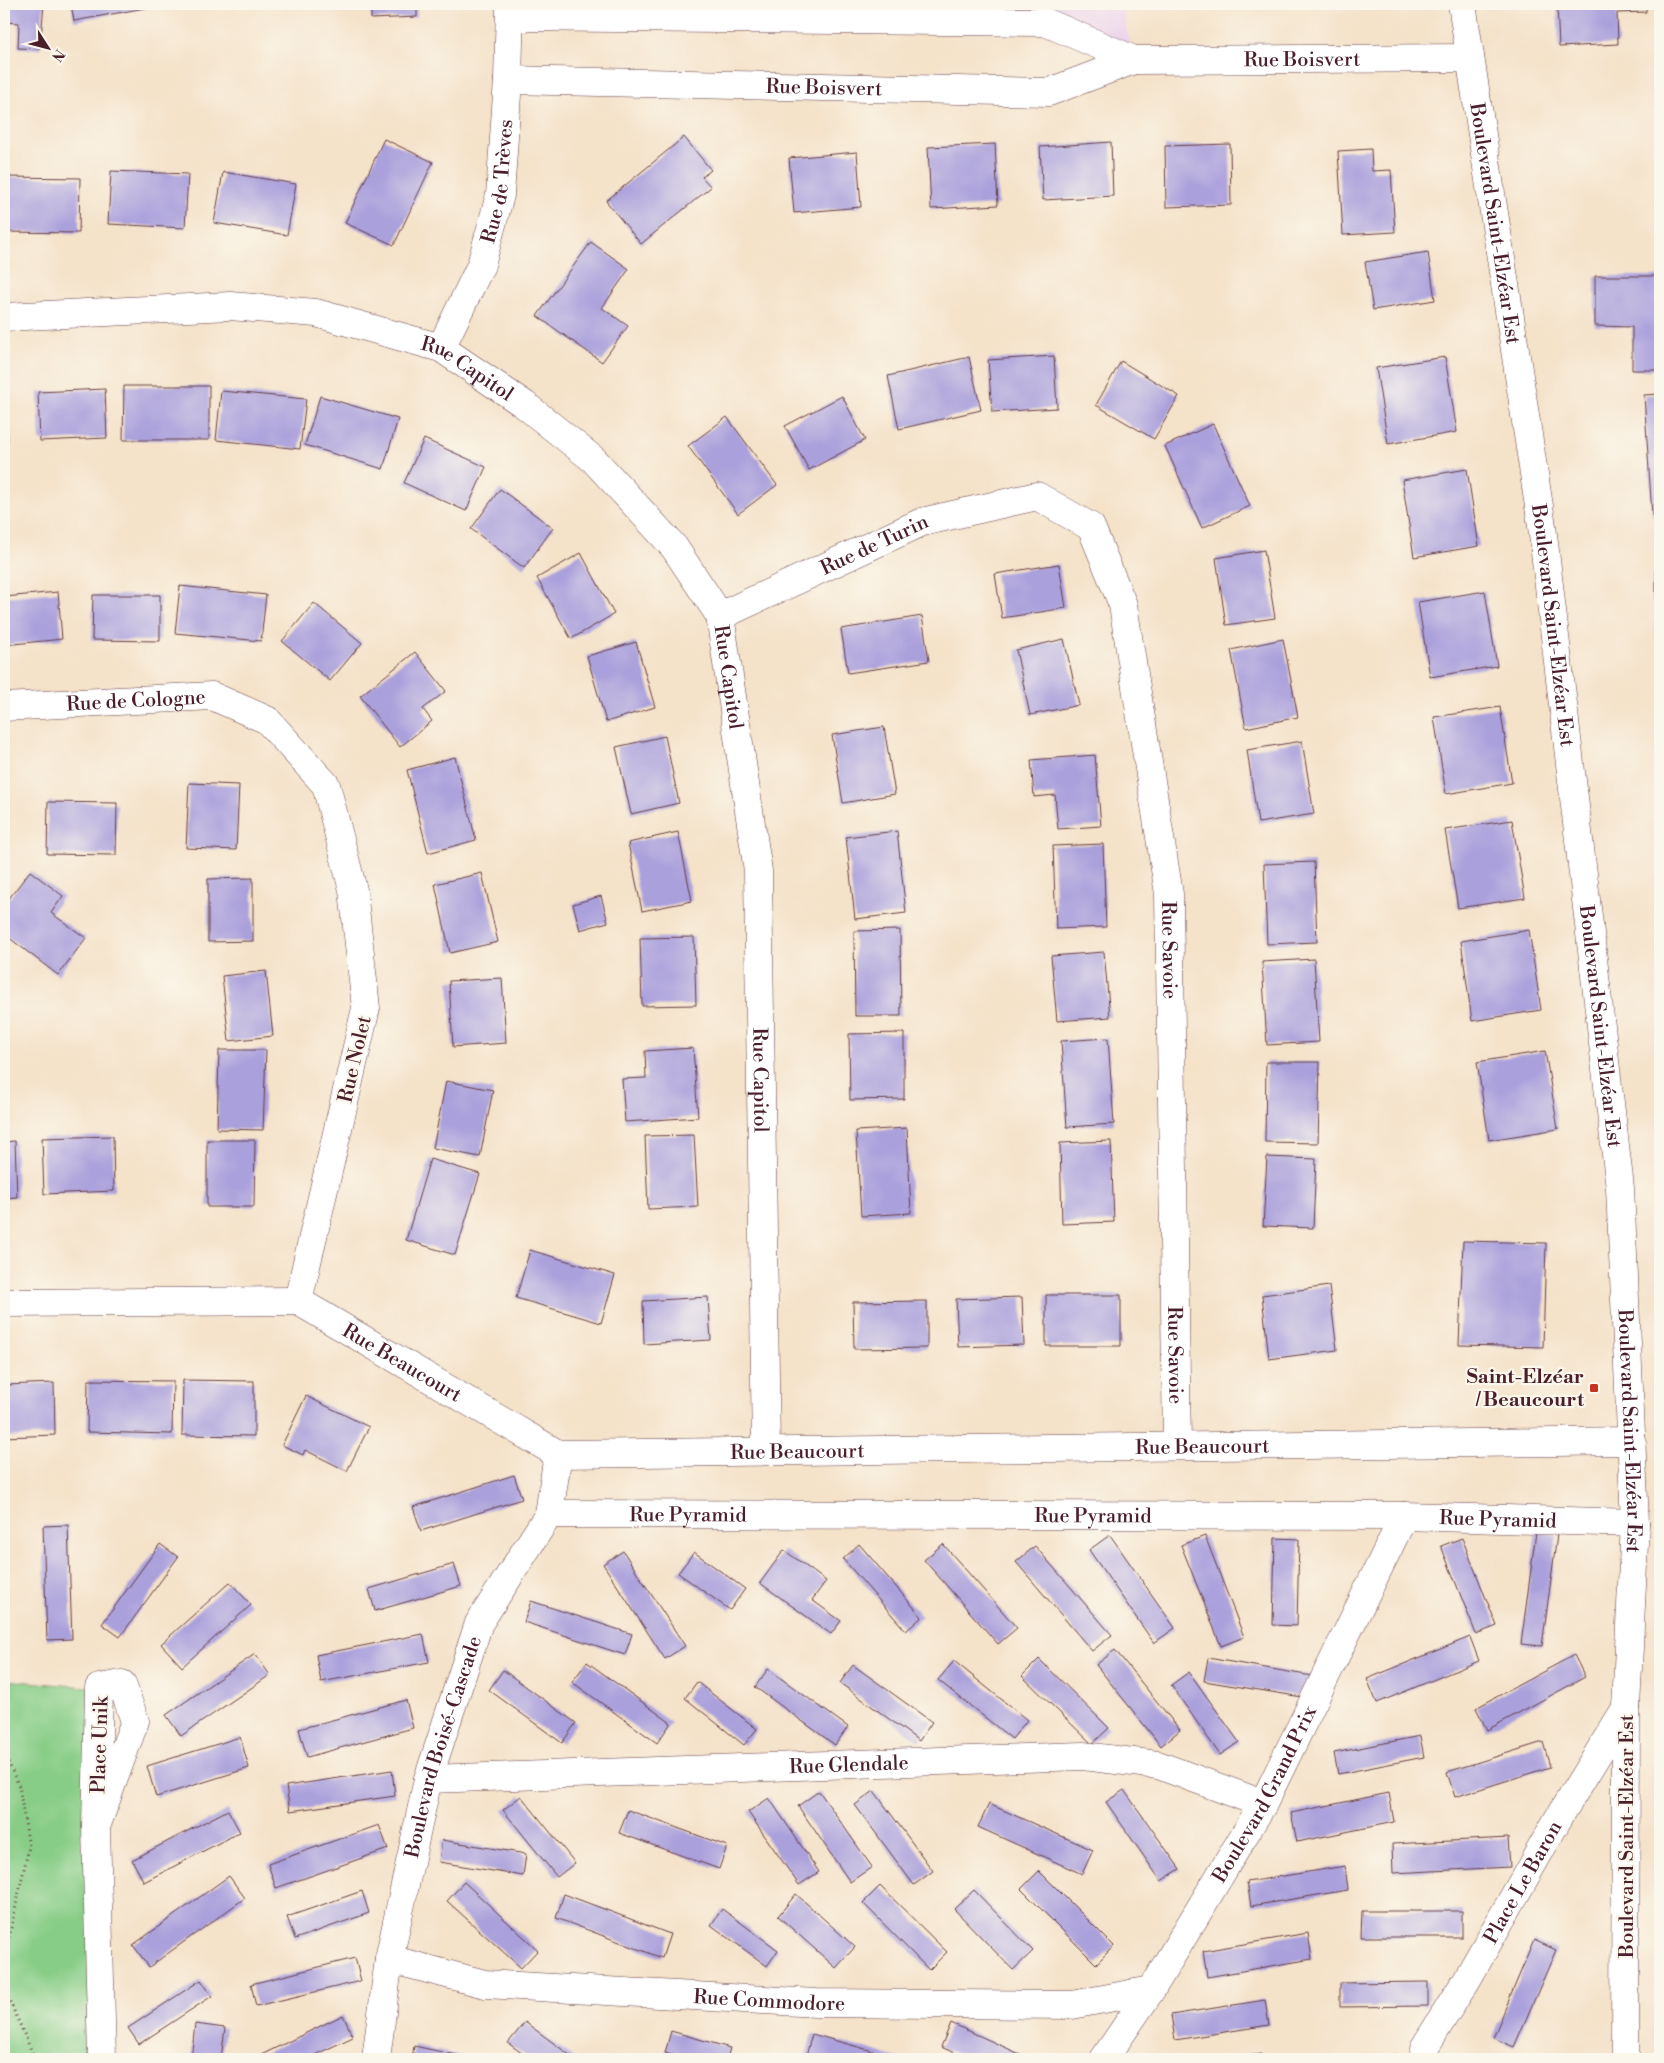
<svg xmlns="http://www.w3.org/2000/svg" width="1664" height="2063" font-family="'Libre Bodoni',serif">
<rect width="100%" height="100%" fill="#fbf7ec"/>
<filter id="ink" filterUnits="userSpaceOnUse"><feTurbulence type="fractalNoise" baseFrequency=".02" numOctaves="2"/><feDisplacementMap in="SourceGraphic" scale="10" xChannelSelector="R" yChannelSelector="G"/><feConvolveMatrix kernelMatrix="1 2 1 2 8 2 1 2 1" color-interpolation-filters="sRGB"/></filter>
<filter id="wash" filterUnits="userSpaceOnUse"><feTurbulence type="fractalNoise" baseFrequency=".0096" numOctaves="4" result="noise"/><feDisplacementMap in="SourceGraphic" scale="20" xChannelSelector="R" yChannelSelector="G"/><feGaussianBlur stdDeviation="1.12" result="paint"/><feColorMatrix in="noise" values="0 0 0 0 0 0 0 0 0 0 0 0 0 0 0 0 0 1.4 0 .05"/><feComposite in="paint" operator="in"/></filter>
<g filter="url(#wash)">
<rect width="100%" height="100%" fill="#f4e2c9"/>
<path fill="#ebd1eb" d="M511,4h610l13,56 -89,-38z"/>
<path fill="#88cd87" stroke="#697659" d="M4,1680l95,8 2,371h-97z"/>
<g id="blocks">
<path fill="#aaa0dc" d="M4,4h40l-4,45 -22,-1 1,-25 -15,-1z
M71,4h90v1l-87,16z
M371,4h46v13l-46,2z
M1557,4h89v8l-29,1 1,31 -59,3z
M684,137l27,33 -9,7 9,10 -70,57 -35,-43z
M384,139l49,23 -39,83 -49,-22z
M1111,142l2,54 -70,4 -3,-53z
M995,144l3,61 -67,4 -3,-62z
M1230,144l1,61 -65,2 -1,-61z
M1371,149l1,22 19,-1 4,62 -52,3 -5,-84z
M857,152l4,55 -67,6 -5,-55z
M111,171l77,3 -3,54 -77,-4z
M223,172l73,12 -9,51 -73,-12z
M6,177l74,1 -1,55 -74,-1z
M591,242l38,27 -27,39 26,18 -26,36 -65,-46z
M1428,252l7,48 -62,10 -8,-48z
M1595,276h65v94h-28v-43l-37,-1z
M1054,356l3,52 -65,4 -4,-52z
M969,357l12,53 -82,19 -11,-53z
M1445,357l12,75 -69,12 -12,-76z
M1121,361l58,35 -25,43 -58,-34z
M124,386h85v54h-86z
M4,388h1l3,52 -4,1z
M105,389l2,49 -67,3 -2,-49z
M221,391l85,8 -6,50 -84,-9z
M1660,394v121h-8l-8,-120z
M320,396l78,23 -15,50 -78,-24z
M842,396l23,44 -56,30 -24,-44z
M727,417l50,68 -39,29 -50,-68z
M1213,424l37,82 -48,22 -37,-82z
M424,439l62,28 -20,44 -62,-28z
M1467,469l12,77 -65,11 -12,-77z
M500,489l53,39 -29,40 -53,-39z
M1264,550l11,68 -49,7 -10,-67z
M581,553l33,61 -43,25 -34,-61z
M1059,564l7,44 -64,10 -7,-44z
M1656,567h4v73h-4z
M180,586l86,9 -5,46 -86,-8z
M1485,591l12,75 -67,11 -12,-75z
M58,592l4,47 -58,6v-48z
M93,595h67v46l-68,-1z
M314,603l48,40 -32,38 -48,-40z
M922,616l7,45 -81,12 -7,-44z
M1064,639l15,66 -49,10 -14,-65z
M1283,639l15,78 -52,11 -15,-78z
M636,642l19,65 -49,15 -19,-66z
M415,652l31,39 -23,18 9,12 -32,26 -40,-51z
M1500,707l12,76 -66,11 -12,-77z
M884,727l11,67 -52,9 -11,-68z
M665,736l14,67 -48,11 -15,-67z
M1302,741l12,73 -56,9 -11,-73z
M1095,755l6,71 -43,3 -3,-34 -21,2 -3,-37z
M455,757l21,83 -48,13 -21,-83z
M189,783l50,2 -3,65 -50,-2z
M48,802l69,1 -1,52 -69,-1z
M1512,820l13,78 -67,10 -13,-78z
M897,831l9,82 -51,6 -9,-82z
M678,832l14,69 -50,10 -14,-68z
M1103,844l3,83 -50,2 -3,-83z
M1314,862l3,80 -50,2 -3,-80z
M30,871l33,25 -12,17 35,25 -28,37 -54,-41v-29z
M482,873l16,69 -48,11 -15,-69z
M253,878v63l-45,1v-63z
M601,896l7,26 -28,8 -7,-26z
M900,930l1,86h-46l-1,-85z
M1529,930l12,80 -69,11 -11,-80z
M694,937l2,68 -54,1 -2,-68z
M1104,952l6,65 -53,4 -6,-65z
M1314,959l5,83 -52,3 -5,-83z
M266,971l7,65 -44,5 -7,-65z
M502,978l4,65 -53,4 -4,-66z
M904,1033v66l-54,1 -1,-66z
M1108,1038l6,86 -47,3 -6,-86z
M693,1048l5,69 -73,5 -3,-43 24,-1 -1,-27z
M219,1050h47l-3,80 -46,-1z
M1545,1051l13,78 -69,11 -12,-78z
M1266,1062h54l-2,81 -53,-1z
M446,1081l47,9 -13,67 -47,-9z
M907,1128l4,85 -50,3 -5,-85z
M694,1135l4,72 -50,2 -3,-73z
M113,1136l1,55 -70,3 -2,-56z
M207,1140h48l-1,67h-47z
M15,1141l2,56 -13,1v-56z
M1111,1141l3,81 -52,2 -2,-81z
M1267,1157l49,2 -3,69 -50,-2z
M430,1159l50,15 -25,81 -49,-15z
M1463,1241l83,2 -3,104 -84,-2z
M530,1250l85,25 -14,48 -85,-25z
M1329,1286l8,64 -68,9 -7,-64z
M1046,1295h75v51h-75z
M708,1297l3,43 -67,4 -1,-43z
M1022,1297l2,48 -66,2 -2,-48z
M927,1301v47l-73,1 -1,-47z
M88,1380l85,1 -1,53 -85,-2z
M183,1380l71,1v55l-72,-1z
M54,1383l1,52 -51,2v-52z
M306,1396l63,31 -22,44 -42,-21 -2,5 -21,-10z
M514,1475l8,24 -101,32 -8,-24z
M68,1525l4,114 -25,1 -4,-114z
M1536,1532l21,3 -15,111 -21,-2z
M1110,1535l65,93 -21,15 -65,-93z
M1205,1536l39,101 -23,9 -40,-101z
M1275,1538l24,1 -2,87 -24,-1z
M1462,1538l35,88 -21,8 -35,-88z
M160,1544l18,13 -58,80 -18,-13z
M859,1544l63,73 -16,14 -63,-72z
M943,1544l74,84 -19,16 -74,-84z
M1035,1546l77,89 -20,16 -76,-89z
M784,1550l42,31 -14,19 29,21 -10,13 -71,-51z
M623,1551l62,95 -20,13 -62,-95z
M694,1552l51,37 -15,21 -52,-37z
M454,1564l7,22 -86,25 -6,-22z
M230,1582l21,23 -69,62 -21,-23z
M531,1601l101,33 -7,21 -101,-33z
M423,1634l6,28 -108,20 -5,-27z
M1470,1637l9,24 -102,42 -10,-24z
M1115,1650l65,80 -19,16 -65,-81z
M255,1654l15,21 -89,61 -15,-21z
M1574,1655l11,22 -98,53 -11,-22z
M1208,1658l104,18 -4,22 -104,-17z
M1039,1659l70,69 -17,16 -70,-68z
M954,1661l73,59 -15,19 -74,-59z
M587,1662l84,61 -14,20 -85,-61z
M853,1665l79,57 -13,19 -79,-58z
M768,1669l80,58 -13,18 -80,-58z
M503,1670l73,53 -14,20 -73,-53z
M1189,1672l50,70 -19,13 -49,-70z
M697,1682l60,47 -13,16 -59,-47z
M406,1700l7,28 -106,29 -8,-28z
M1420,1736l4,21 -86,17 -4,-21z
M240,1737l9,31 -93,29 -9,-31z
M1543,1742l7,25 -95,30 -8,-25z
M392,1770l3,26 -105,15 -4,-25z
M1124,1790l56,79 -19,12 -55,-79z
M819,1791l53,76 -22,15 -52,-76z
M874,1791l59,80 -19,14 -59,-80z
M1389,1793l5,29 -97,20 -6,-29z
M521,1796l54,67 -18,14 -54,-67z
M769,1798l50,74 -20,13 -51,-73z
M989,1804l104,46 -11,24 -104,-47z
M228,1810l12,22 -96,50 -12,-22z
M628,1810l99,36 -8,23 -100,-36z
M379,1825l9,24 -112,39 -8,-24z
M1508,1838l2,29 -117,6 -1,-29z
M442,1840l84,14 -3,22 -84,-14z
M1345,1866l3,24 -97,16 -4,-24z
M1039,1871l75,75 -18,18 -75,-75z
M229,1876l16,22 -96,69 -16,-22z
M464,1882l74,68 -17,18 -74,-67z
M880,1886l67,66 -18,18 -66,-67z
M974,1890l59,61 -20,19 -59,-61z
M362,1891l7,22 -74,26 -8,-22z
M564,1894l106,40 -8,24 -106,-40z
M796,1894l59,53 -19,21 -58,-52z
M722,1909l56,41 -11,16 -56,-41z
M1362,1911h100v26h-101z
M1308,1933l4,26 -105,18 -4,-26z
M1534,1940l22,10 -42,97 -21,-9z
M355,1958l6,23 -105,25 -5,-22z
M201,1980l11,16 -73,48 -11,-16z
M1428,1982v24l-88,1v-24z
M1265,2000l4,25 -94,15 -4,-25z
M343,2015l10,22 -47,22h-50l-1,-1z
M525,2022l50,37h-45l-22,-16z
M951,2023l80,36h-62l-28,-12z
M195,2024l30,4 -4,31h-30z
M671,2031l59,17 -3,11h-39l-23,-6z
M812,2034l89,25h-83l-12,-3z
M414,2046l57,12v1h-59z
M1261,2054l1,5h-28v-1z
M1396,2054l1,5h-38v-1z"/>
</g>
</g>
<g filter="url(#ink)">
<use href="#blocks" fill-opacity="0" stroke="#643c43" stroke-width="1"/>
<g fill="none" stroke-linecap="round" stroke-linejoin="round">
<g stroke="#643c43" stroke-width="21">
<path id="service" d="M995,21v-17"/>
</g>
<g stroke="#643c43" stroke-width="29">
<g id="minor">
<path d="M510,17l535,5 89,38"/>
<path id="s1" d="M508,80l541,12 85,-32 336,-2"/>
<path id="s2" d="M4,317l226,-11 86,7 125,35 84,57 69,55 80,87 46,69 38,255 8,580"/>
<path id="s3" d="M441,348l40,-83 19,-70 8,-115 2,-76"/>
<path id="s4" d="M720,616l202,-94 115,-26 54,31 32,78 46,289 8,552"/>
<path id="s5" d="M4,707l208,-11 55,24 59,65 27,105 13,118 -68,293"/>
<path id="s6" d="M4,1303l294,-2 260,153 1074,-13"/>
<path id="s7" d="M549,1514l855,2 231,7"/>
<path id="s8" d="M428,1779l655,-23 75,9 105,39"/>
<path d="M96,1827l39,-106 -13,-37 -23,4 -3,139 6,232"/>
<path id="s9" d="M389,1959l96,25 331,19 256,2 79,-15"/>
<path id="s10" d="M376,2059l13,-100 39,-180 51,-156 70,-109 9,-60"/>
<path id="s11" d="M1104,2059l47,-69 112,-186 141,-288"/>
<path id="s12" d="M1425,2059l-1,-11 42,-67 96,-169 64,-104"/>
</g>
</g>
<g stroke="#643c43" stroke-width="29">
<g id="tertiary">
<path id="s13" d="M1462,4l80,522 78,662 15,335 -9,185 -1,351"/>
</g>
</g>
<path stroke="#643c43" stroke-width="3" stroke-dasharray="1 4" stroke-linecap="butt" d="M4,1753l15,33 10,61 -25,112
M4,1988l31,71"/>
<use href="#service" stroke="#fff" stroke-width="19"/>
<use href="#minor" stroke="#fff" stroke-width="28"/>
<use href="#tertiary" stroke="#fff" stroke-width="28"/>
</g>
</g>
<rect fill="#c8321e" stroke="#fbf7ec" stroke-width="2" x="1589" y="1383" width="10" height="10" rx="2.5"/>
<g text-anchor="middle" stroke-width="4.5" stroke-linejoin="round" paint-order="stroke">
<g font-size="20" fill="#4a1f2b" stroke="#fbf7ec">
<text dy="7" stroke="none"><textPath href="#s1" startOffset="800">Rue Boisvert</textPath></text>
<text dy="7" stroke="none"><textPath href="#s1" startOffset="316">Rue Boisvert</textPath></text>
<text dy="7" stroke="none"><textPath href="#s3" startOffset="178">Rue de Trèves</textPath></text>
<text dy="7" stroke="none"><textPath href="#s13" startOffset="222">Boulevard Saint-Elzéar Est</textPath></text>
<text dy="7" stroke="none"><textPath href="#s2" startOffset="475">Rue Capitol</textPath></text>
<text dy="7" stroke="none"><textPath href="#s4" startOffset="170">Rue de Turin</textPath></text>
<text dy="7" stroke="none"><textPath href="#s13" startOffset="628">Boulevard Saint-Elzéar Est</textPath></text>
<text dy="7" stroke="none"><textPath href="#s2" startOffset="895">Rue Capitol</textPath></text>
<text dy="7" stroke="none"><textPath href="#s5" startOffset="132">Rue de Cologne</textPath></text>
<text dy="7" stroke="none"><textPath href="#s4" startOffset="836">Rue Savoie</textPath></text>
<text dy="7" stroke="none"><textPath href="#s13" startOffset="1032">Boulevard Saint-Elzéar Est</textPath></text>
<text transform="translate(354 1059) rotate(-77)" y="7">Rue Nolet</text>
<text dy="7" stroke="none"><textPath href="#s2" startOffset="1300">Rue Capitol</textPath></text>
<text dy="7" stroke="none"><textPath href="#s4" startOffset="1241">Rue Savoie</textPath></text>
<text dy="7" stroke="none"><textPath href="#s6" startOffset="415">Rue Beaucourt</textPath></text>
<text dy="7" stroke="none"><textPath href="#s13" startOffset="1438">Boulevard Saint-Elzéar Est</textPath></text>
<text dy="7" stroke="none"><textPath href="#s6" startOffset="1240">Rue Beaucourt</textPath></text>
<text dy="7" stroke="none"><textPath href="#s6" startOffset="835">Rue Beaucourt</textPath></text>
<text dy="7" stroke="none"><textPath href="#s7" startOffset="139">Rue Pyramid</textPath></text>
<text dy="7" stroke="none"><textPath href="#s7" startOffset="544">Rue Pyramid</textPath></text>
<text dy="7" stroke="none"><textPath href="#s7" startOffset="949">Rue Pyramid</textPath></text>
<text transform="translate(99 1745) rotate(-88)" y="7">Place Unik</text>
<text dy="7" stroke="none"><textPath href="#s10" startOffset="320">Boulevard Boisé-Cascade</textPath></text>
<text dy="7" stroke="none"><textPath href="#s8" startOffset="421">Rue Glendale</textPath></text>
<text dy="7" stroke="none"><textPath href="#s11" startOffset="310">Boulevard Grand Prix</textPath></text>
<text transform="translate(1626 1836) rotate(-90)" y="7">Boulevard Saint-Elzéar Est</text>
<text dy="7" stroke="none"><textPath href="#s12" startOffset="204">Place Le Baron</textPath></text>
<text dy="7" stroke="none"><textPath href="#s9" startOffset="384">Rue Commodore</textPath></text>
</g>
<g font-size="20" font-weight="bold" fill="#4a1f2b" stroke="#fbf7ec" text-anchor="end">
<text x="1584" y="1383">Saint-Elzéar<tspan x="1584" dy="23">/ Beaucourt</tspan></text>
</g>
</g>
<rect width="1664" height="2063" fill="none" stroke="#fbf7ec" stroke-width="20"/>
<g transform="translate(48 48) rotate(126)" stroke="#fbf7ec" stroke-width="4" paint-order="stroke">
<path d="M0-4L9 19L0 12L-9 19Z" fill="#4a1f2b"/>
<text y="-8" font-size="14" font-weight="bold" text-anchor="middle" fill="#4a1f2b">N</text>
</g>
</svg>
